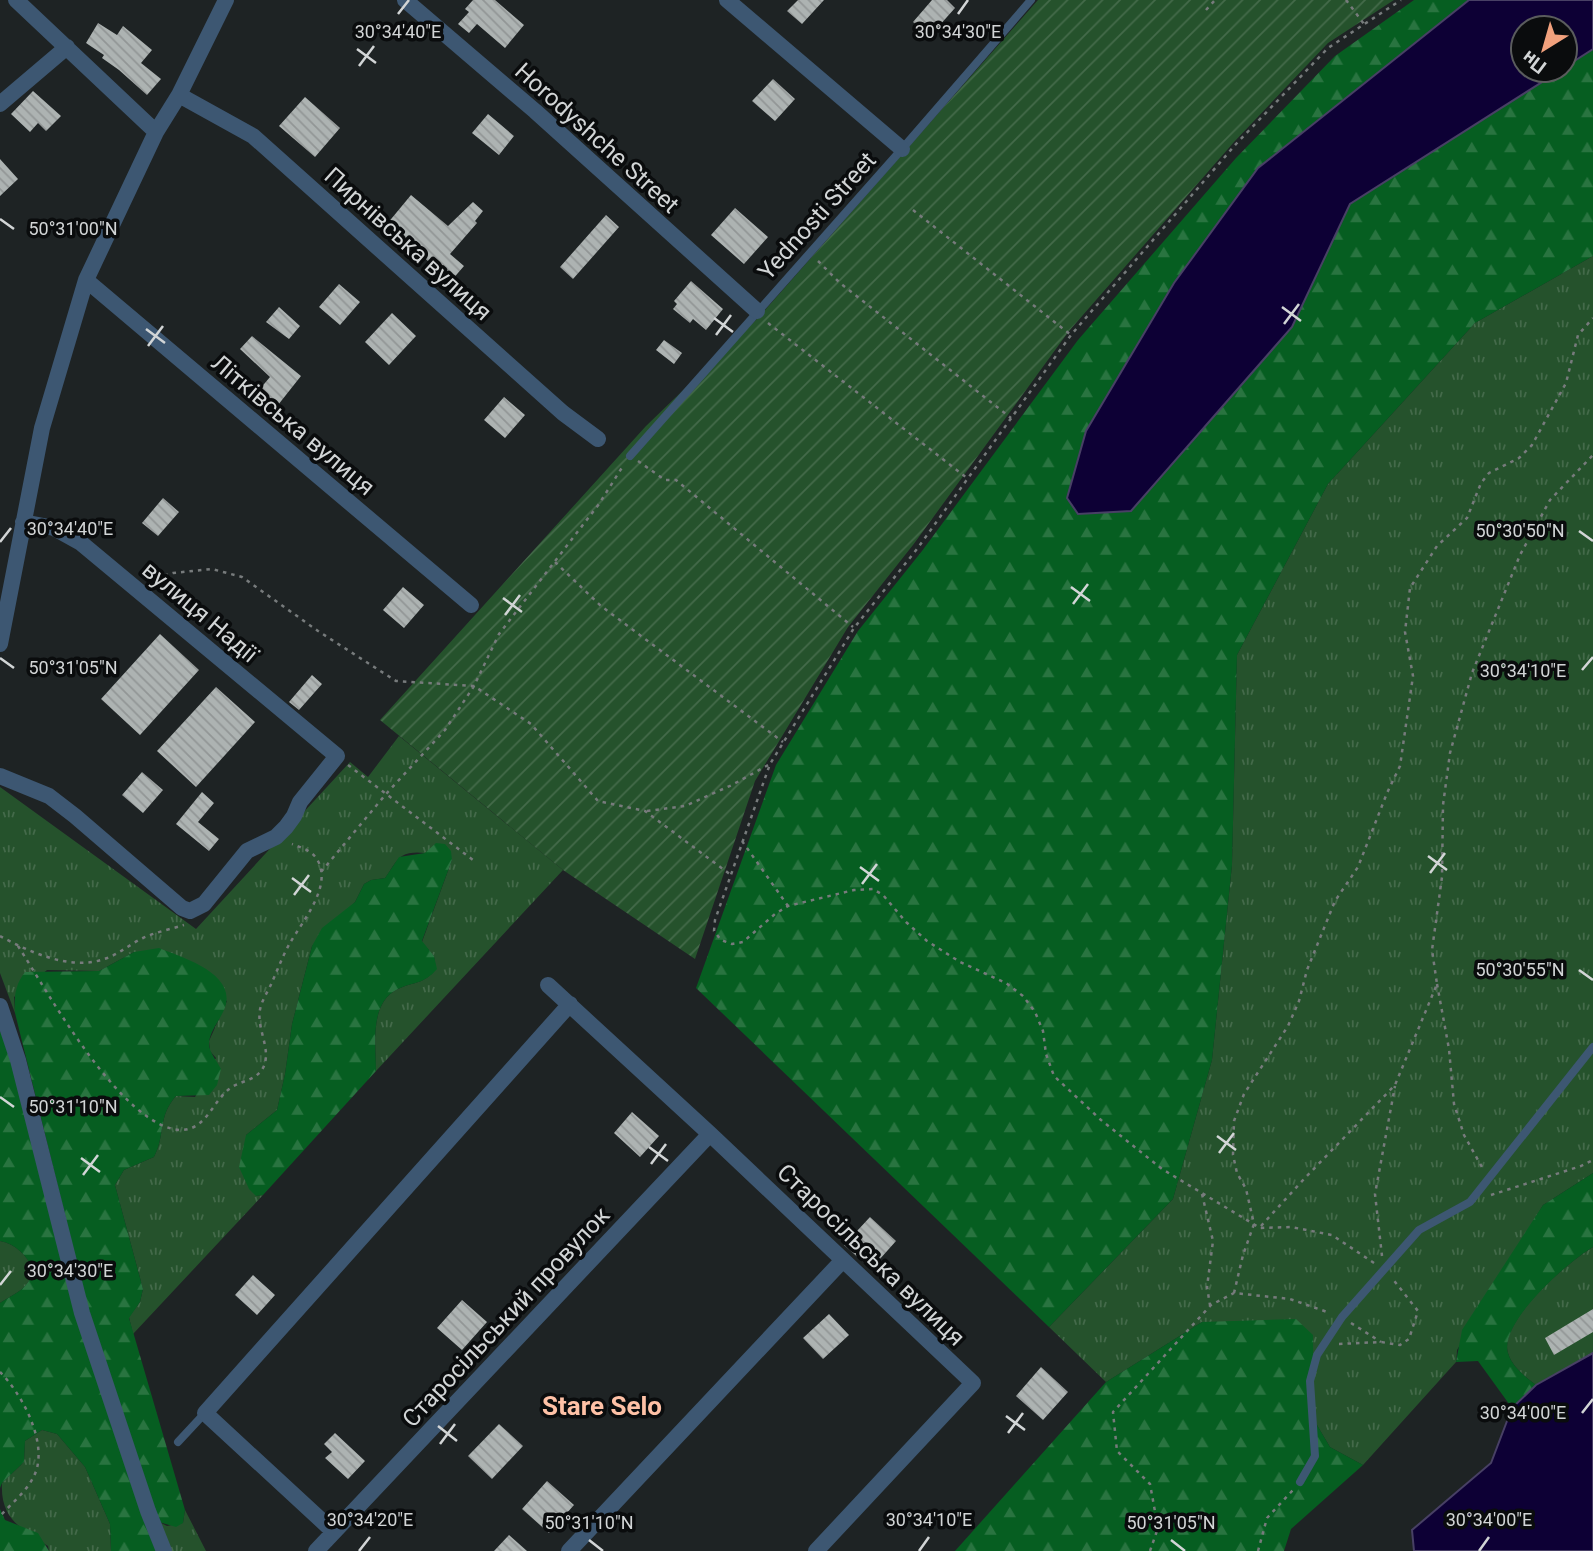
<svg xmlns="http://www.w3.org/2000/svg" width="1593" height="1551" font-family="Roboto,sans-serif">
<defs>
<pattern id="grass-tufts" width="24" height="20" patternUnits="userSpaceOnUse" patternTransform="scale(1.75)"><rect width="24" height="20" fill="#25522c"/><path d="M3 7l-1-3M5 7V3M7 7l1-3M15 17l-1-3M17 17v-4M19 17l1-3" fill="none" stroke="#446a4a"/></pattern>
<pattern id="forest-firs" width="22" height="20" patternUnits="userSpaceOnUse" patternTransform="scale(1.75)"><rect width="22" height="20" fill="#065e21"/><path d="M5 1l3.5 6h-7zM16 11l3.5 6h-7z" fill="#297440"/></pattern>
<pattern id="garden-furrows" width="10" height="10" patternUnits="userSpaceOnUse" patternTransform="scale(1.75)"><rect width="10" height="10" fill="#25522c"/><path d="M-1 1l2-2M0 10L10 0M9 11l2-2" fill="none" stroke="#446a4a"/></pattern>
<pattern id="building-back-hatch" width="6" height="6" patternUnits="userSpaceOnUse" patternTransform="scale(1.75)"><rect width="6" height="6" fill="#adb3b2"/><path d="M-1 5l2 2M0 0l6 6M5-1l2 2" fill="none" stroke="#929696"/></pattern>
</defs>
<rect width="100%" height="100%" fill="#1e2324"/>
<path fill="url(#grass-tufts)" d="M1593,256v917l-50,32 -86,145 -1,12 -93,103 -33,-18 -16,-27 -112,-98 -96,60 -57,-55 124,-128 39,-139 20,-195 5,-210 91,-171 147,-161z
M399,736l164,134 -187,201c0,-27 -7,-68 22,-82 17,-8 25,-4 38,-20l-2,-13 -12,-14 30,-82c-14,-4 -36,-12 -50,-4 -6,3 -13,17 -17,22l-14,2 -7,4 -9,18 -43,44 -20,78 -7,50 -8,36 -31,25 10,61 7,-1 -130,139 -4,-17 11,-15 3,-13 -28,-104 9,-15 30,-13c12,-23 3,-39 22,-61l19,1 21,-39 -6,-7 -1,-10 18,-40 -93,-49 -35,19 -52,-1 -33,27 1,16 -15,-40v-186l196,142 154,-167 18,15z
M0,1241c16,3 27,15 34,29 -7,20 -17,22 -34,33z
M1593,1247v106l-57,32c-10,-8 -24,-18 -28,-32 -10,-31 61,-92 85,-106z
M42,1430l15,4 28,33 25,57 1,27h-62l-1,-5c-25,-17 -48,-26 -46,-63l22,-21 1,-21z
M185,1510l21,41h-35l-12,-29 8,4 16,-3z"/>
<path fill="url(#forest-firs)" d="M1414,0h55l-211,168 -84,115 -88,148 45,80 161,-184 58,-123 211,-134h4v-3l28,-18v207l-118,67 -147,161 -91,171 -5,210 -20,195 -39,139 -124,128 -353,-339 80,-223 82,-134 64,-80 156,-211 158,-182 99,-102z
M436,843l9,1 6,7 1,9 -30,81 12,15 3,13c-14,16 -22,12 -39,20 -29,14 -22,55 -22,82l-113,124 -7,1 -7,-7 -10,-22 7,-32 31,-25 8,-36 7,-50 20,-78 10,-18 33,-26 9,-18 7,-4 14,-2 14,-21 26,-4z
M159,948c22,9 74,24 67,56 -3,13 -17,27 -17,40 0,8 8,17 12,25l-4,16 -8,10 -33,1c-19,22 -10,38 -22,61l-30,13 -9,15 28,104 -3,13 -11,16 56,192 -2,13 -7,4 -17,-5 -69,-206 -75,-303c-1,-17 0,-28 10,-41l74,-1 35,-19z
M0,1032l4,2 152,517h-45l-1,-27 -25,-57 -28,-33 -15,-4 -17,11 -1,21 -22,21 -2,5v-185c17,-11 27,-13 34,-33 -7,-14 -18,-26 -34,-29z
M1593,1173v74c-24,14 -94,75 -85,106 4,14 18,24 28,32l-24,23 -34,-47 -22,1 6,-32 81,-125z
M1296,1319l17,16 1,85 16,27 33,18 -72,64 -7,22h-329l151,-169 96,-60z
M0,1509l5,11 33,13 11,18h-49z"/>
<path fill="url(#garden-furrows)" d="M1038,0h356l-66,43 -94,99 -165,189 -156,214 -65,82 -93,154 -60,178 -132,-89 -183,-150 266,-294 113,-109z"/>
<path fill="#0d0035" stroke="#484065" stroke-width="2" d="M1469,0h124v49l-28,18v-39h-42v42h38l-211,134 -58,123 -161,184 -53,3 -11,-16 19,-67 88,-148 84,-115z
M1593,1353v198h-179l-2,-21 79,-67 21,-55 24,-23z"/>
<path fill="url(#building-back-hatch)" d="M473,0h22l29,25 -19,23 -28,-24 -8,9 -11,-9 11,-12 -4,-3z
M798,0h26l-22,24 -15,-13z
M932,0h15l8,8 -25,28 -17,-14z
M98,23l19,12 6,-9 29,24 -11,13 20,16 -14,16 -28,-25 -17,-12 2,-3 -18,-12z
M773,79l22,20 -20,22 -23,-20z
M33,91l28,25 -15,15 -8,-8 -8,9 -19,-18z
M305,97l35,31 -25,29 -36,-31z
M488,114l26,22 -15,19 -27,-22z
M0,159l18,20 -18,17z
M411,195l37,31 25,-24 10,9 -8,10 2,2 -27,31 14,12 -13,15 -38,-33 -4,4 -27,-22z
M735,208l33,29 -24,27 -33,-29z
M606,215l13,12 -46,52 -13,-12z
M691,281l32,28 -17,21 -13,-11 -3,4 -17,-14 4,-5 -3,-3z
M339,284l21,18 -20,23 -21,-18z
M279,307l21,19 -11,13 -23,-17z
M392,313l24,23 -27,29 -24,-23z
M252,336l49,40 -23,29 -19,-15 11,-13 -30,-28z
M664,340l18,13 -8,11 -18,-14z
M504,397l21,18 -20,23 -21,-18z
M163,498l16,14 -21,24 -16,-13z
M403,587l21,18 -20,23 -21,-18z
M160,634l39,36 -59,65 -39,-36z
M312,675l10,9 -23,26 -10,-8z
M216,687l39,35 -59,65 -39,-36z
M142,772l21,18 -20,23 -21,-18z
M202,792l12,11 -16,19 21,17 -10,12 -33,-27z
M632,1112l27,24 -19,21 -26,-24z
M870,1217l26,24 -25,28 -27,-24z
M253,1275l22,20 -18,20 -22,-20z
M462,1300l25,22 -25,28 -25,-22z
M1593,1309v23l-39,23 -9,-17z
M829,1314l20,21 -26,24 -20,-21z
M1041,1367l27,25 -25,28 -27,-24z
M499,1424l24,22 -31,33 -24,-23z
M335,1433l30,28 -17,18 -23,-21 7,-6 -8,-8z
M547,1481l27,24 -25,28 -27,-24z
M509,1535l18,16h-33z"/>
<g fill="none" stroke-linecap="round" stroke-linejoin="round">
<path stroke="#777b7c" stroke-width="2.5" stroke-dasharray="3.5 5" stroke-linecap="butt" d="M1346,0l18,24
M1206,10l9,-10
M913,210l158,125
M818,261l22,22 171,135
M768,323l199,155
M638,461l27,19h11l177,147
M555,562l46,44 182,136
M148,580l25,-7 39,-4 30,8 76,54 78,50 78,5 57,38 67,77 47,10 86,64
M348,765l125,95
M647,811l38,-5 47,-21 38,-21
M742,841l46,65
M321,872l65,-78 59,-64 29,-44 25,-52 100,-130 24,-38
M0,936c29,16 71,35 104,23 14,-4 26,-15 39,-21 13,-6 28,-9 41,-13
M18,946c30,46 104,182 163,184 26,0 32,-31 51,-43 11,-7 23,-6 31,-19 10,-19 -9,-42 -2,-62 2,-8 8,-16 11,-24 6,-13 11,-27 18,-39 12,-21 42,-56 28,-82 -5,-10 -16,-13 -26,-17
M1437,984l12,65 5,55 10,31 19,34
M1202,1194l11,47 -6,46 3,18
M1491,1195l90,-29 12,-6
M1261,1226l43,-47 91,-94 42,-101 -5,-34 10,-73 1,-72 7,-52 22,-80 48,-118 30,-55 43,-45
M1382,1256l-7,-62 20,-108
M1374,1263l-42,-28 -41,-8 -31,1 -98,-59 -61,-49 -47,-44 -8,-22 -3,-23 -8,-19 -12,-16 -17,-13 -46,-21 -33,-21 -21,-19 -23,-27 -10,-6 -19,1 -66,16 -13,8 -32,28 -11,2 -11,-4 -7,-9 1,-11 55,-156 84,-136 63,-79 154,-214 165,-191 92,-96 73,-48
M1234,1293l9,-38 11,-31 -8,-35 -9,-16 -4,-18 1,-34 10,-27 44,-68 11,-25 8,-31 28,-69 23,-34 29,-74 13,-27 13,-90 -8,-44 5,-44 27,-42 30,-28 14,-35 8,-10 30,-15 13,-13 34,-62 12,-48 15,-17
M1351,1323l30,19
M1339,1344l42,-2 19,3 9,-6 9,-28 -26,-33
M0,1372c21,21 45,65 37,96 -5,19 -24,34 -37,48
M1150,1551l8,-23 -8,-44 -33,-33 -4,-39 98,-107 23,-12 56,6 40,14
M1258,1551l9,-33 26,-28"/>
<path stroke="#3d5772" stroke-width="8" d="M630,456l272,-307 129,-149
M178,1442l27,-29
M1300,1482l15,-26 -5,-75 7,-26 25,-38 77,-87 51,-28 123,-155"/>
<path stroke="#3d5772" stroke-width="16" d="M16,0l140,132
M405,0l130,111 222,200
M727,0l175,149
M179,95l74,41 310,277 35,26
M0,104l67,-57
M86,280l385,325
M0,644l42,-216 44,-148 70,-148 23,-37 47,-95
M0,776l49,20 26,20 107,92 8,3 14,-7 43,-53 29,-14 10,-10 8,-11 6,-14 37,-46 -256,-213 -27,-15 -31,-6
M548,985l162,149 263,249 -157,168
M0,1006l18,54 64,253 66,198 16,40
M334,1532l-129,-119 365,-409
M316,1551l394,-417
M569,1551l274,-291"/>
</g>
<path fill="none" stroke="#d2d5d6" stroke-width="2.5" d="M398,14l11,-14M958,14l10,-14M357,49l19,14M359,66l15,-20M0,219l14,10M1282,307l19,14M714,318l19,14M1284,324l15,-20M146,329l19,14M716,335l15,-20M148,346l15,-20M1579,531l14,10M0,542l11,-14M1071,587l19,14M503,598l19,14M1073,604l15,-20M505,615l15,-20M0,658l14,10M1582,670l11,-13M1428,856l19,14M860,867l19,14M1430,873l15,-20M292,878l19,14M862,884l15,-20M294,895l15,-20M1579,970l14,10M0,1097l14,10M1217,1136l19,14M649,1147l19,14M1219,1153l15,-20M81,1158l19,14M651,1164l15,-20M83,1175l15,-20M0,1285l11,-14M1582,1413l11,-14M1006,1416l19,14M438,1426l19,15M1008,1433l15,-20M440,1444l15,-20M589,1540l14,11M1171,1540l14,11M359,1551l11,-14M919,1551l10,-14M1479,1551l10,-14"/>
<g text-anchor="middle" stroke-width="7" stroke-linejoin="round" paint-order="stroke">
<g font-size="24" fill="#d2d5d6" stroke="#0a0c0d">
<text transform="translate(597 138) rotate(42)" y="8">Horodyshche Street</text>
<text transform="translate(817 216) rotate(-48)" y="8">Yednosti Street</text>
<text transform="translate(408 244) rotate(42)" y="8">Пирнівська вулиця</text>
<text transform="translate(293 425) rotate(40)" y="8">Літківська вулиця</text>
<text transform="translate(200 612) rotate(40)" y="8">вулиця Надії</text>
<text transform="translate(871 1255) rotate(44)" y="8">Старосільська вулиця</text>
<text transform="translate(506 1317) rotate(-47)" y="8">Старосільський провулок</text>
</g>
<g font-size="26" font-weight="bold" fill="#fec1a6" stroke="#0a0c0d">
<text x="602" y="1415">Stare Selo</text>
</g>
</g>
<g font-size="18" text-anchor="middle" fill="#d2d5d6" stroke="#0a0c0d" stroke-width="7" stroke-linejoin="round" paint-order="stroke">
<text x="398" y="38">30°34'40"E</text>
<text x="958" y="38">30°34'30"E</text>
<text x="73" y="235">50°31'00"N</text>
<text x="70" y="535">30°34'40"E</text>
<text x="1520" y="537">50°30'50"N</text>
<text x="73" y="674">50°31'05"N</text>
<text x="1523" y="677">30°34'10"E</text>
<text x="1520" y="976">50°30'55"N</text>
<text x="73" y="1113">50°31'10"N</text>
<text x="70" y="1277">30°34'30"E</text>
<text x="1523" y="1419">30°34'00"E</text>
<text x="370" y="1526">30°34'20"E</text>
<text x="929" y="1526">30°34'10"E</text>
<text x="1489" y="1526">30°34'00"E</text>
<text x="589" y="1529">50°31'10"N</text>
<text x="1171" y="1529">50°31'05"N</text>
</g>
<g transform="translate(1544 49) rotate(217)"><circle r="33" fill="#0a0c0d" stroke="#5a5c5d" stroke-width="2"/>
<path d="M0-5L12 26L0 18L-12 26Z" fill="#f1a17d"/>
<text y="-10" font-size="19" font-weight="bold" text-anchor="middle" fill="#d2d5d6">Пн</text>
</g>
</svg>
